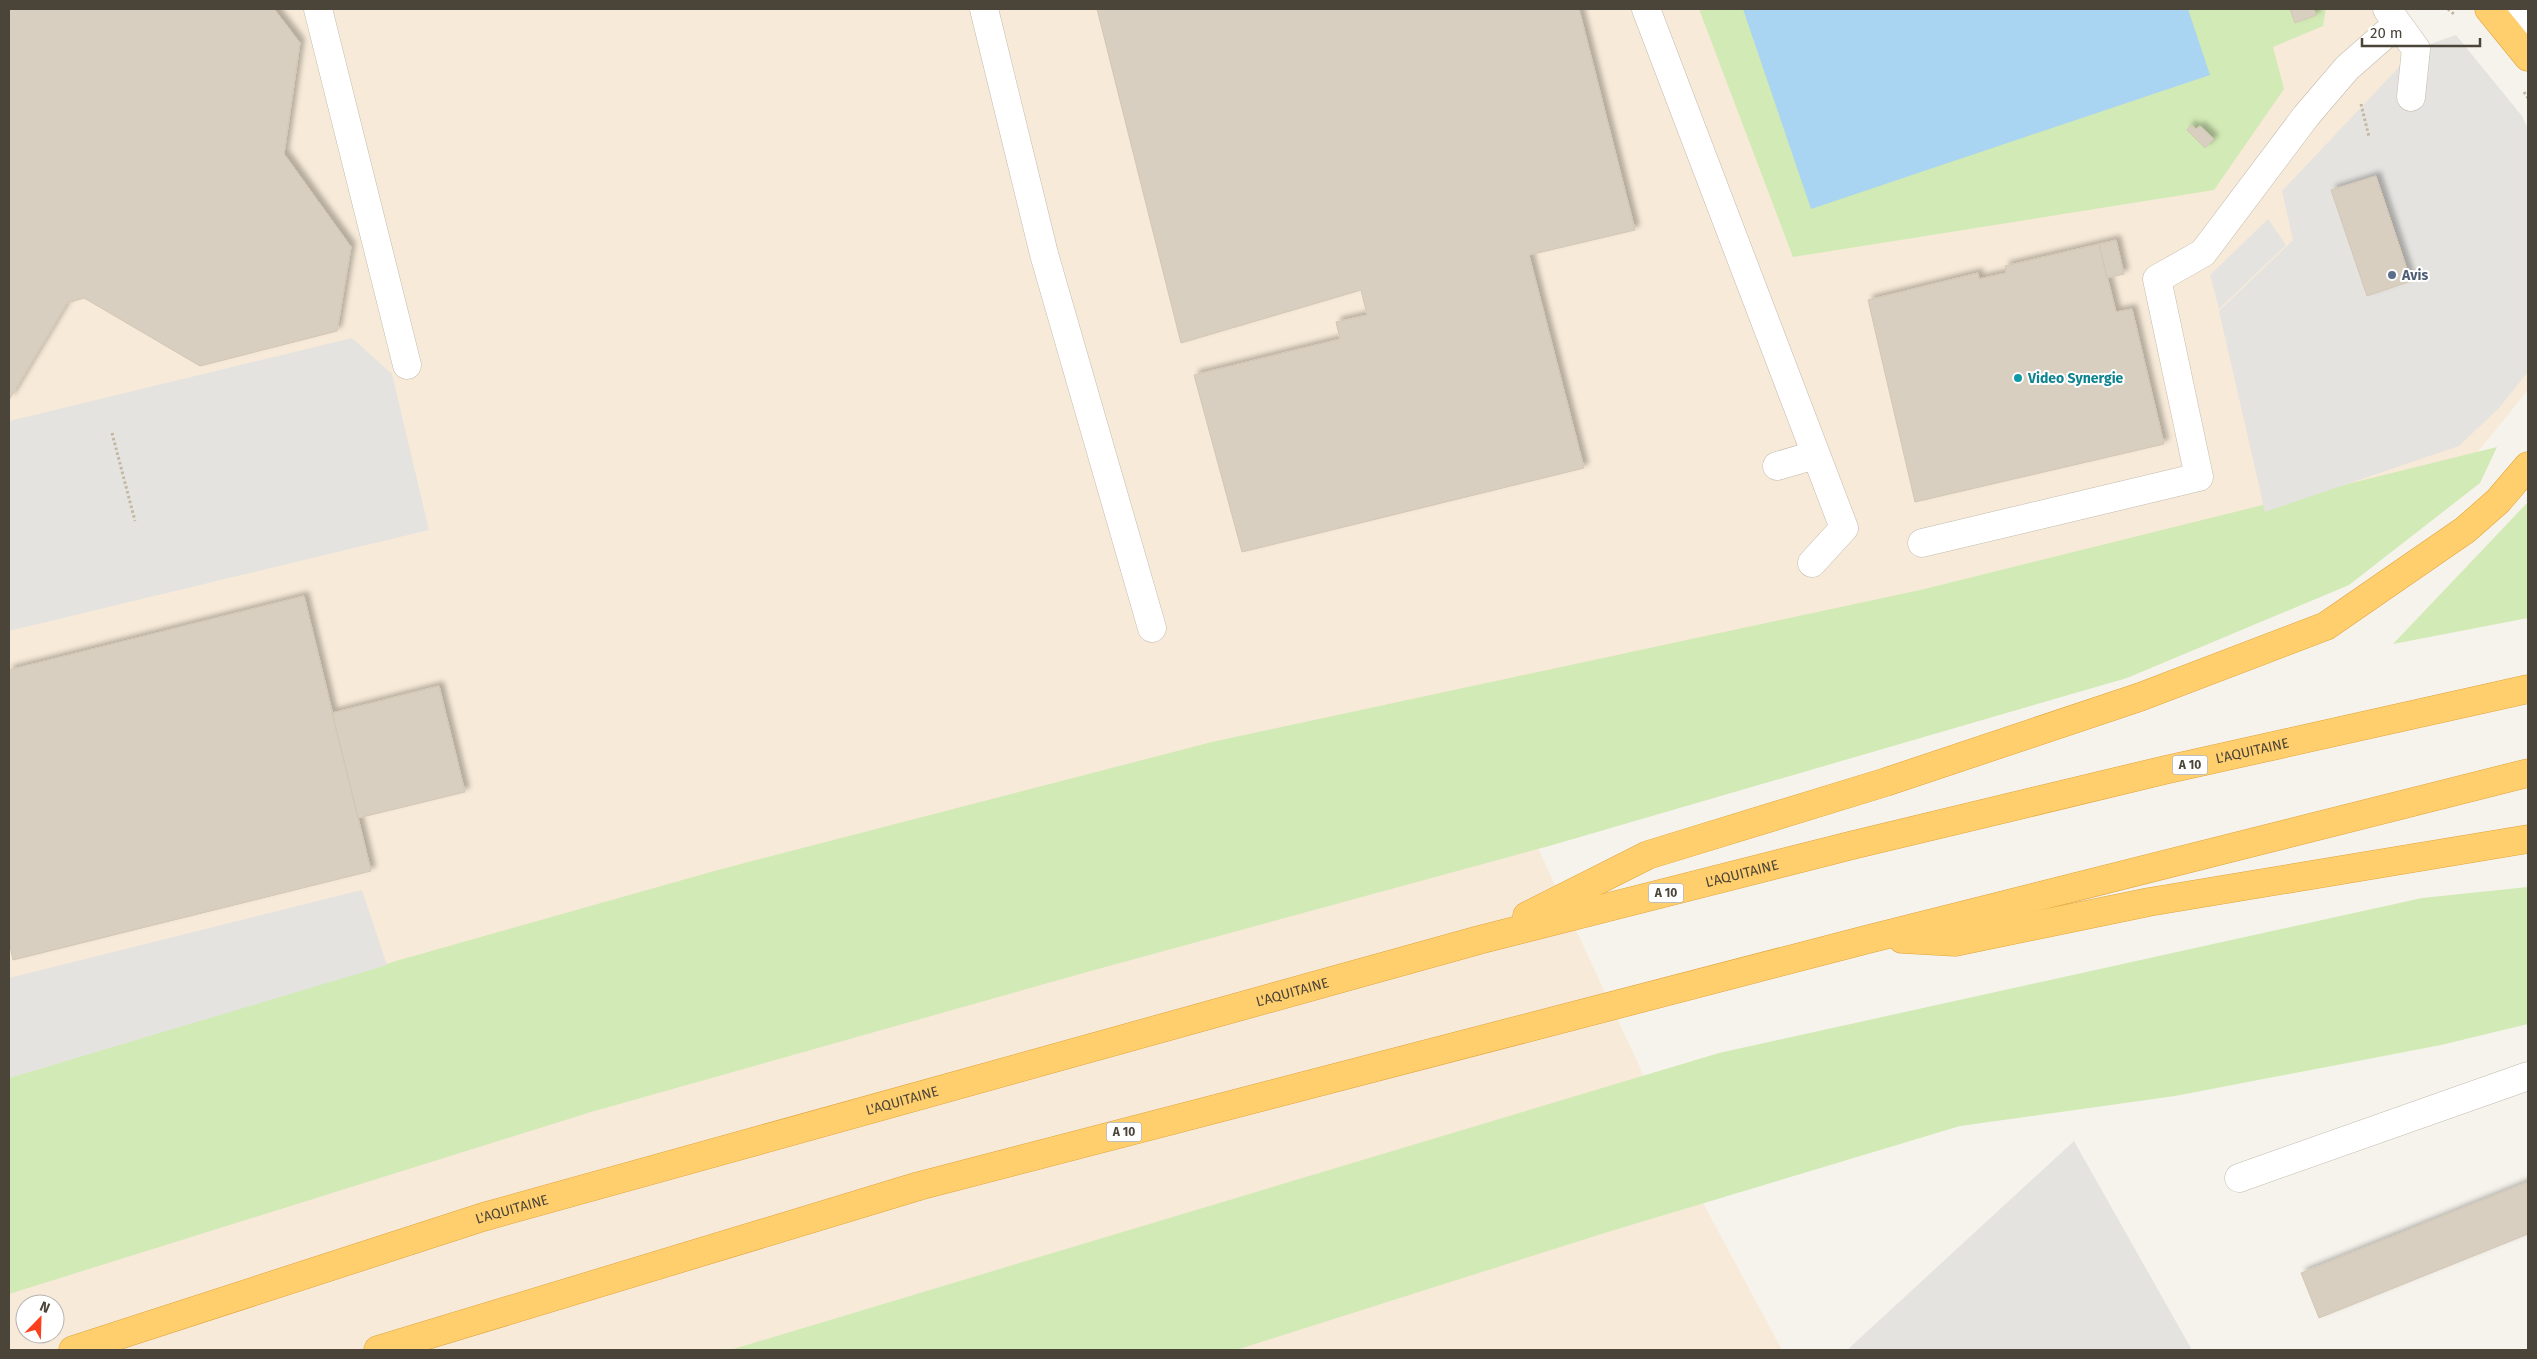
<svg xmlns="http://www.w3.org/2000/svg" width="2537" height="1359" font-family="'Fira Sans',sans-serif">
<defs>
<filter id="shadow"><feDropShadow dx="4.5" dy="-4.5" stdDeviation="2.5" flood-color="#0004"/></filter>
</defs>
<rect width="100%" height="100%" fill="#f6f3ec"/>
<path fill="#f7ead8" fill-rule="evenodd" d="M9,9h2395l124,163v218l-52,64 -1007,246 234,503 79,147h-1773zM25,1304h30v30h-30z"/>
<path fill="#d2eab5" d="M1699,9h627l-3,17 -50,21 11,42 -70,101 -421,67z
M2497,447l-17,36 -131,102 -222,93 -578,168 -462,126 -496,140 -582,182v-216l394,-119 315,-89 494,-128 708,-152z
M2528,502v116l-135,26z
M2528,887v137l-87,21 -266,51 -215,30 -349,105 -375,119h-506l989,-297 703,-155z"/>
<path fill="#e5e3e0" d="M2456,35l66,81 6,13v243l-29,36 -40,38 -194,66 -46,-201 74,-71 -11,-49 134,-142z
M2268,219l18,26 -67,64 -9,-34z
M352,338l40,36 37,156 -420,101v-210z
M362,890l25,75 -378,113v-100z
M2074,1141l118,209h-345z"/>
<path fill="#a9d4f2" d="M1743,9h445l22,66 -399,134z"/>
<path fill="#d8cfc1" stroke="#d3c7b4" filter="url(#shadow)" d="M9,9h265l26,34 -16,111 67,93 -14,84 -137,35 -116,-68 -17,5 -58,97z
M1097,9h482l56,221 -106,25 55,213 -342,84 -48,-177 146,-36 -4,-17 31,-7 -6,-25 -180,53z
M2290,9h24l2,6 -21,8z
M2191,125l5,4 4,-3 14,13 -9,9 -18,-18z
M2376,176l35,105 -44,15 -36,-106z
M2116,240l8,34 -17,4 -8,-34z
M2099,244l17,68 16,-3 32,135 -249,58 -47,-202 110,-27 1,6 27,-6 -1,-7z
M304,596l67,275 -358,89 -4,-19v-271z
M439,686l26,106 -107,26 -26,-105z
M2528,1182v52l-209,84 -18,-45z"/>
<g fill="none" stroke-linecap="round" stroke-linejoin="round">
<g stroke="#c2bbae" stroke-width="29">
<path id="minor" d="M318,9l89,356
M984,9l60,245 108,374
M1646,9l198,519 -32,35
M2387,9l29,40 -5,48
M2518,9l10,11
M1777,466l38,-11
M1922,543l277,-66 -42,-198 46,-26 103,-137 41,-48 50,-44
M2239,1178l289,-102"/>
</g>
<g stroke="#e0a43c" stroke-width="29">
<g id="highway">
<path d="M2489,9l39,48"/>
<path d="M1527,916l121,-61 238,-73 254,-85 186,-71 139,-96 33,-29 30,-35"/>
<path d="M1902,939l53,3 194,-40 379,-63"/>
<path id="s1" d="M73,1350l410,-133 996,-277 374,-95 312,-75 363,-81"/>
<path d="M378,1350l541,-164 946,-246 663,-167"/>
</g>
</g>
<path stroke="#c4b79f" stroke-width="3" stroke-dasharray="2.5 2.5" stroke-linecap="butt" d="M2448,9l7,6
M2524,92l4,6
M2361,104l8,33
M112,433l23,88"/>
<use href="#minor" stroke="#fff" stroke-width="28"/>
<use href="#highway" stroke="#ffcf6e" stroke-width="28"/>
</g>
<circle fill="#5c6f8a" stroke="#fff" stroke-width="2" cx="2392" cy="275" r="5"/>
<circle fill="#0f9aa8" stroke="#fff" stroke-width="2" cx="2018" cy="378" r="5"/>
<g text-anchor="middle" stroke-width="4" stroke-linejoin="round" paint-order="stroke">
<g fill="#fff" stroke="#817c74" stroke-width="1">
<rect x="2172.5" y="755.5" width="35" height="19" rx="4"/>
<rect x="1648.5" y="883.5" width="35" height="19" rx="4"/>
<rect x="1106.5" y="1122.5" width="35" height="19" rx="4"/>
</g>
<g font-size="12" font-weight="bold" fill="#4b4439">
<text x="2190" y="769">A 10</text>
<text x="1666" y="897">A 10</text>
<text x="1124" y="1136">A 10</text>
</g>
<g font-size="14" font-weight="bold" fill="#4e5e75" stroke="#fff" text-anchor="start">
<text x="2402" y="280">Avis</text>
</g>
<g font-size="14" font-weight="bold" fill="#0d838f" stroke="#fff" text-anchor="start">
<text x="2028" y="383">Video Synergie</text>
</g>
<g font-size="14" fill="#4b4439" stroke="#fff">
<text dy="5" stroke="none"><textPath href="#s1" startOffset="2261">L'AQUITAINE</textPath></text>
<text dy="5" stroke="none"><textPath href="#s1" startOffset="1736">L'AQUITAINE</textPath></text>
<text dy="5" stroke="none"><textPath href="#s1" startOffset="1271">L'AQUITAINE</textPath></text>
<text dy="5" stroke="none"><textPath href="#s1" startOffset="866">L'AQUITAINE</textPath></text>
<text dy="5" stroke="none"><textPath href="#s1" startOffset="461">L'AQUITAINE</textPath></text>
</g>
</g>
<rect width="2537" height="1359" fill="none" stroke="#4b4439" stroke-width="20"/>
<g transform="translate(40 1319) rotate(23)"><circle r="24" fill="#ffffff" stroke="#b7b4b0"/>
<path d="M0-4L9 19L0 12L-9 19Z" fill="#fc3f1d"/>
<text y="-8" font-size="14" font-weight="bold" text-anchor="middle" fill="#4b4439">N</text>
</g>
<path d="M2362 38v8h118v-8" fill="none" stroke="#4b4439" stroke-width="2.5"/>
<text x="2370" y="38" font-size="15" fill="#4b4439" stroke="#ffffff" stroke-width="4" paint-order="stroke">20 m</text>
</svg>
